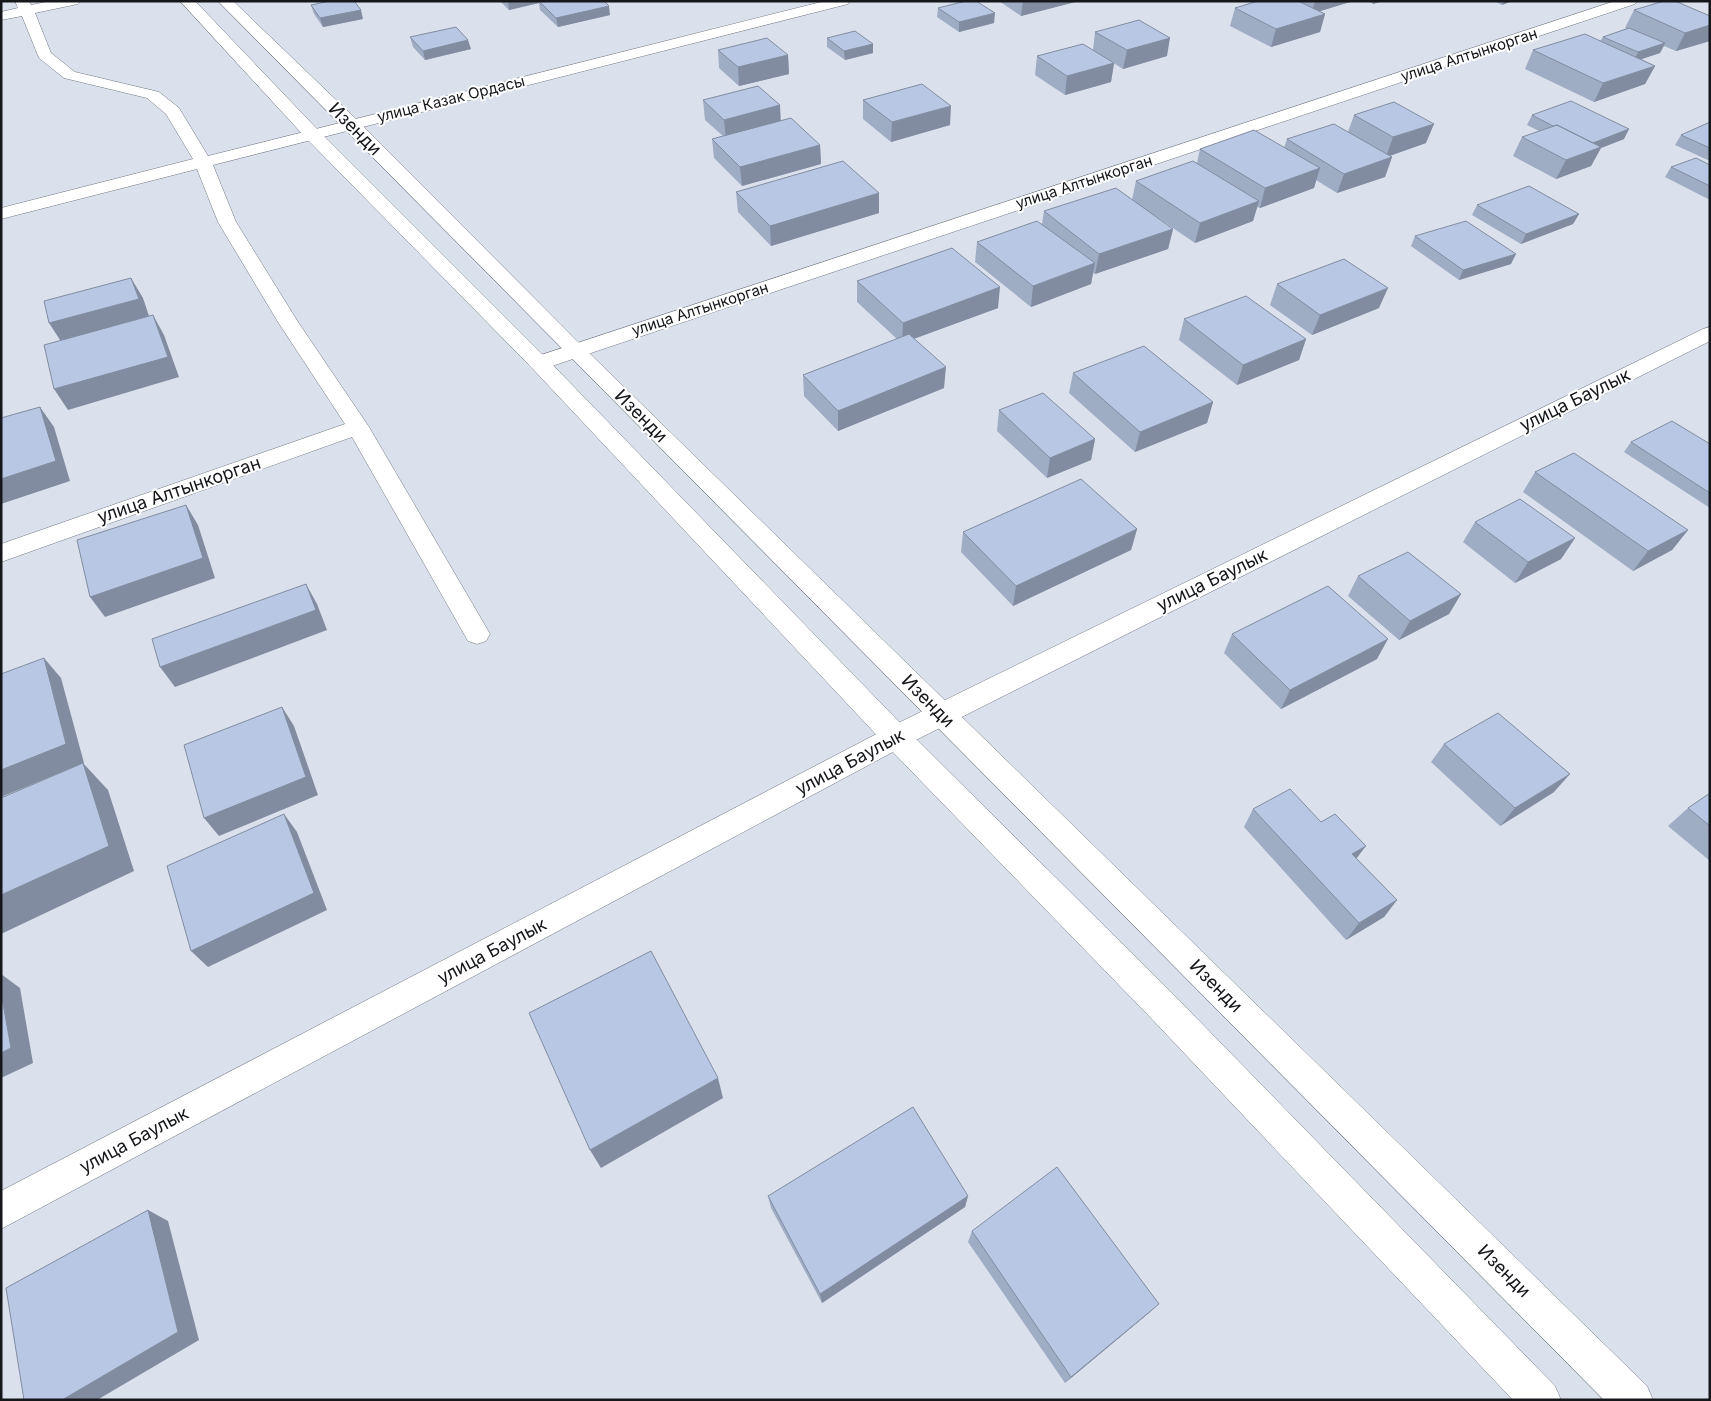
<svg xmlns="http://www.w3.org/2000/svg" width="1711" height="1401" font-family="Inter,sans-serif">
<rect width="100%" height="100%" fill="#dae1ec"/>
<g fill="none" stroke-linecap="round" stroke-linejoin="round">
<g stroke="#727882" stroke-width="1">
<path id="minor" d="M15,1h14l2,4 20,-4h29l-2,3 -43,9 16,40 24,19 84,20 20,16 29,48 617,-155h25l-2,3 -635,161 23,57 62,100 71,105 117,200 4,7 -4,7 -9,3 -9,-3 -116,-204 -351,125v-18l344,-120 -67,-102 -60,-100 -21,-53 -196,50v-11l192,-49 -27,-45 -19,-16 -83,-20 -25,-20 -17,-42 -21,4v-8l17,-4z
M1615,1h22l-2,3 -1089,364 -7,1 -7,-1 -4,-5 4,-5z
M1710,327v14l-804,404 -905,484v-38l885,-462 817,-400z"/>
</g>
<g stroke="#727882" stroke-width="1">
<path id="tertiary" d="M180,1h15l123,129 228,228 360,371 267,265 382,392 6,14h-48l-364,-384 -263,-271 -354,-377 -226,-230z
M218,1h15l124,119 226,227 1064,1039 6,14h-49z"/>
</g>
<use href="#minor" fill="#fff" fill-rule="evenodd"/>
<use href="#tertiary" fill="#fff" fill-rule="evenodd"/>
</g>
<path fill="#9eacc4" d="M500,1h104l6,14 -52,12 -18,-17 -1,-7 -30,7z
M999,1h80l-58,15z
M1258,1h93l-1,1 -31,9 6,3 -5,18 -49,15 -41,-21 5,-18z
M1368,1h15l-10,3z
M1494,1h18l-10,4z
M311,5l52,14 -40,8 -9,-13z
M938,8l56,15 -35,9 -22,-15z
M1634,10l76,6v25l-34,10 -12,-5 -4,7 -19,6 14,7 -10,18 -51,18 -69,-33 8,-19 67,-9 3,-4 24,-8 -2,-1z
M1095,32l72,24 -44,13 -30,-19z
M410,37l61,12 -46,11 -12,-13z
M827,38l46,15 -28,7 -18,-13z
M718,50l70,5 1,19 -50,12 -20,-18z
M1037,56l77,7 -3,19 -46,13 -30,-20z
M703,100l77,5v16l40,24 1,19 -79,22 -28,-28 -2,-19 11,-3 -18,-16z
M863,100l87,25 -59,17 -28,-23z
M1354,115l72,28 -36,13 2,1 -7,20 -48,16 -21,-13 -2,8 -54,20 -3,-1 -4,14 -58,22 -44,-30 22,16 -5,20 -73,25 -2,-1 -2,11 -60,23 -56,-45 2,-20 65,-18 2,-13 88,-11 4,-19 61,-18 3,-14 84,-1 3,-9 61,-7z
M1532,115l92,24 -23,9 -10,18 -35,13 -43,-23 9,-19 17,-6 -12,-6z
M1710,122v39l-35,-16 6,-10z
M1710,165v35l-45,-23 6,-10z
M736,192l143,21 -108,33 -33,-34z
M1477,205l102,9 -6,10 -52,20 -49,-29z
M1415,236l96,28 -52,16 -48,-34z
M857,281l141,27 -84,31 30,49 -106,43 -34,-35 -1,-21 94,-36 -40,-37z
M1277,284l102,24 -67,27 -42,-30z
M1184,319l122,20 -7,21 -62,25 -58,-45z
M1073,373l140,29 -6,21 -72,29 -66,-59z
M999,410l96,29 -4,21 -44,18 -50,-47z
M1631,442l79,2v64l-86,-56z
M1535,472l153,58 -16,20 -39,21 -110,-79z
M1475,522l100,16 -14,21 -46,24 -52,-41z
M1137,529l-6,21 -118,56 -52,-54 2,-20z
M1358,576l103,18 -12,20 -50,26 -51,-44z
M1232,634l145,25 -96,50 -57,-56z
M1444,744l110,48 -54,34 -69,-64z
M1710,793v68l-42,-35 20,-18z
M1253,809l68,13 76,78 -13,17 -38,23 -102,-113z
M768,1196h200l-3,11 -143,96 -51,-95z
M972,1231l178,81 -85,71 -97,-141z"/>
<path fill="#818ca0" d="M508,1h31v2l-30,7z
M1023,1h56l-58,15z
M1315,1h36l-1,1 -39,12z
M1374,1h9l-10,3z
M1504,1h8l-10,4z
M609,6l1,9 -52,12 -2,-9z
M361,10l2,9 -40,8 -3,-9z
M995,13l-1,10 -35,9v-10z
M1325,14l-5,18 -49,15 5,-18z
M1710,25v16l-34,10 9,-18z
M1170,38l-3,18 -44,13 4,-19z
M468,40l3,9 -46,11 -2,-9z
M1665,43l-5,10 -27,9 5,-10z
M873,44v9l-28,7 -1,-9z
M788,55l1,19 -50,12 -1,-19z
M1114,63l-3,19 -46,13 2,-19z
M1655,66l-10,18 -51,18 9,-19z
M780,105l1,20 -55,14 -2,-19z
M951,106l-1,19 -59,17 1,-20z
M1434,124l-8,19 -40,14 7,-20z
M1629,129l-5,10 -23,9 -10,18 -35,13 10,-19 23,-16z
M820,145l1,19 -79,22 -2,-19z
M1392,157l-7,20 -48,16 7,-19z
M1320,168l-6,20 -54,20 5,-20z
M879,193v20l-108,33 -1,-20z
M1259,201l-6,20 -58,22 5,-20z
M1579,214l-6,10 -52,20 5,-10z
M1173,229l-5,20 -73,25 4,-20z
M1516,254l-5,10 -52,16 4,-10z
M1095,263l-4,21 -60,23 2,-21z
M131,278l12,20 7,21 -88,24 -13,-20z
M1000,287l-2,21 -96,35 1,-20z
M1388,288l-9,20 -67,27 8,-20z
M153,315l11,20 15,42 -111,33 -14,-21z
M1306,339l-7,21 -62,25 6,-20z
M946,367l-2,21 -106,43v-20z
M1213,402l-6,21 -72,29 5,-20z
M40,407l14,20 16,54 -69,23v-25z
M1095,439l-4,21 -44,18 3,-20z
M186,505l12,20 17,53 -110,39 -15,-20z
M1137,529l-6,21 -118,56 3,-20z
M1688,530l-16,20 -39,21 15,-20z
M1575,538l-14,21 -46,24 13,-21z
M306,584l11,20 10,26 -152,57 -15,-20z
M1461,594l-12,20 -50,26 11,-19z
M1388,639l-11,20 -96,50 9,-19z
M44,658l17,20 23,85 -83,34v-27z
M282,707l12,19 24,69 -99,41 -15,-18z
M83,763l25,27 26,81 -133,63v-39z
M1570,774l-16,18 -54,34 15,-18z
M284,814l13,18 30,78 -119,57 -17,-16z
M1366,846l-13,17 -1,-9z
M1397,900l-13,17 -38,23 13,-17z
M1,974l19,14 13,75 -32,15z
M718,1078l5,20 -122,70 -11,-18z
M968,1196l-3,11 -143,96 -2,-9z
M148,1210l20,11 31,119 -102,60h-35z
M1159,1304l-9,8 -85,71 6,-6z"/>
<path fill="#b8c8e4" stroke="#818ca0" d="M330,1h24l7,9 -41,8 -9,-13z
M539,1h65l5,5 -53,12z
M966,1h10l19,12 -36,9 -21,-14z
M1258,1h40l27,13 -49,15 -41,-21z
M1664,1h11l35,15v9l-25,8 -51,-23z
M1139,20l31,18 -43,12 -32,-18z
M456,27l12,13 -45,11 -13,-14z
M1629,28l36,15 -27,9 -35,-15z
M855,31l18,13 -29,7 -17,-13z
M1585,34l70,32 -52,17 -70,-33z
M767,38l21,17 -50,12 -20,-17z
M1083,44l31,19 -47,13 -30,-20z
M922,84l29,22 -59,16 -29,-22z
M758,86l22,19 -56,15 -21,-20z
M1571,101l58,28 -36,14 -36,-18 -4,1 -21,-11z
M1394,102l40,22 -41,13 -39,-22z
M791,118l29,27 -80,22 -28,-28z
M1710,122v26l-29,-13z
M1334,124l58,33 -48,17 -57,-35z
M1557,125l44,22 -35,13 -44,-23z
M1254,130l66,38 -55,20 -65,-39z
M1696,158l14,7v21l-39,-19z
M843,161l36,32 -109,33 -34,-34z
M1193,161l66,40 -59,22 -64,-42z
M1529,186l50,28 -53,20 -49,-29z
M1116,188l57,41 -74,25 -55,-43z
M1037,221l58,42 -62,23 -56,-44z
M1466,221l50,33 -53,16 -48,-34z
M952,248l48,39 -97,36 -46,-42z
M1344,259l44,29 -68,27 -43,-31z
M131,278l8,21 -90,24 -5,-22z
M1246,296l60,43 -63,26 -59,-46z
M153,315l15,42 -114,32 -10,-44z
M909,334l37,33 -108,44 -35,-36z
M1144,346l69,56 -73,30 -67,-59z
M1043,393l52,46 -45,19 -51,-48z
M40,407l16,54 -55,18v-61z
M1672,421l38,23v49l-79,-51z
M1574,453l114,77 -40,21 -113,-79z
M1081,479l56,50 -121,57 -53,-54z
M1520,499l55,39 -47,24 -53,-40z
M186,505l17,53 -113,39 -13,-57z
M1408,552l53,42 -51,27 -52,-45z
M306,584l10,26 -156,57 -8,-28z
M1328,586l60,53 -98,51 -58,-56z
M44,658l22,86 -65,26v-96z
M282,707l24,70 -102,41 -20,-73z
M1498,713l72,61 -55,34 -71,-64z
M83,763l26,83 -108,49v-97z
M1290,789l31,33 14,-8 31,32 -14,8 45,46 -38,23 -106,-114z
M1710,793v33l-22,-18z
M284,814l30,79 -123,58 -24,-85z
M651,951l67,127 -128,72 -61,-137z
M1,992l10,56 -10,5z
M913,1107l55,89 -148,98 -52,-98z
M1057,1167l102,137 -88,73 -99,-146z
M148,1210l30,122 -116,68h-38l-18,-112z"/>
<g text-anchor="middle" stroke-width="4" stroke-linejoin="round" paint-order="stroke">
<g font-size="15" fill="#15171b" stroke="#fff">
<text transform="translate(1469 55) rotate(-18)" y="5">улица Алтынкорган</text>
<text transform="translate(451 99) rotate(-14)" y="5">улица Казак Ордасы</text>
<text transform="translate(1084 182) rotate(-18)" y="5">улица Алтынкорган</text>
<text transform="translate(700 309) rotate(-18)" y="5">улица Алтынкорган</text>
</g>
<g font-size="18" fill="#15171b" stroke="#fff">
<text transform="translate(355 129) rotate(45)" y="6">Изенди</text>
<text transform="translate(1575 400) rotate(-26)" y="6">улица Баулык</text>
<text transform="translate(641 416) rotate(45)" y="6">Изенди</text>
<text transform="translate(179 490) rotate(-19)" y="6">улица Алтынкорган</text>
<text transform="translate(1212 580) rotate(-26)" y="6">улица Баулык</text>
<text transform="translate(928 701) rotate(45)" y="6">Изенди</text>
<text transform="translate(850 762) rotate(-28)" y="6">улица Баулык</text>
<text transform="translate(492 951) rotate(-28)" y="6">улица Баулык</text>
<text transform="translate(1216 986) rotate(45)" y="6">Изенди</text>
<text transform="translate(134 1140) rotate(-28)" y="6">улица Баулык</text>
<text transform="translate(1504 1271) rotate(45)" y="6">Изенди</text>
</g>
</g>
<rect width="1711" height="1401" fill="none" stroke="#15171b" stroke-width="5"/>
</svg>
